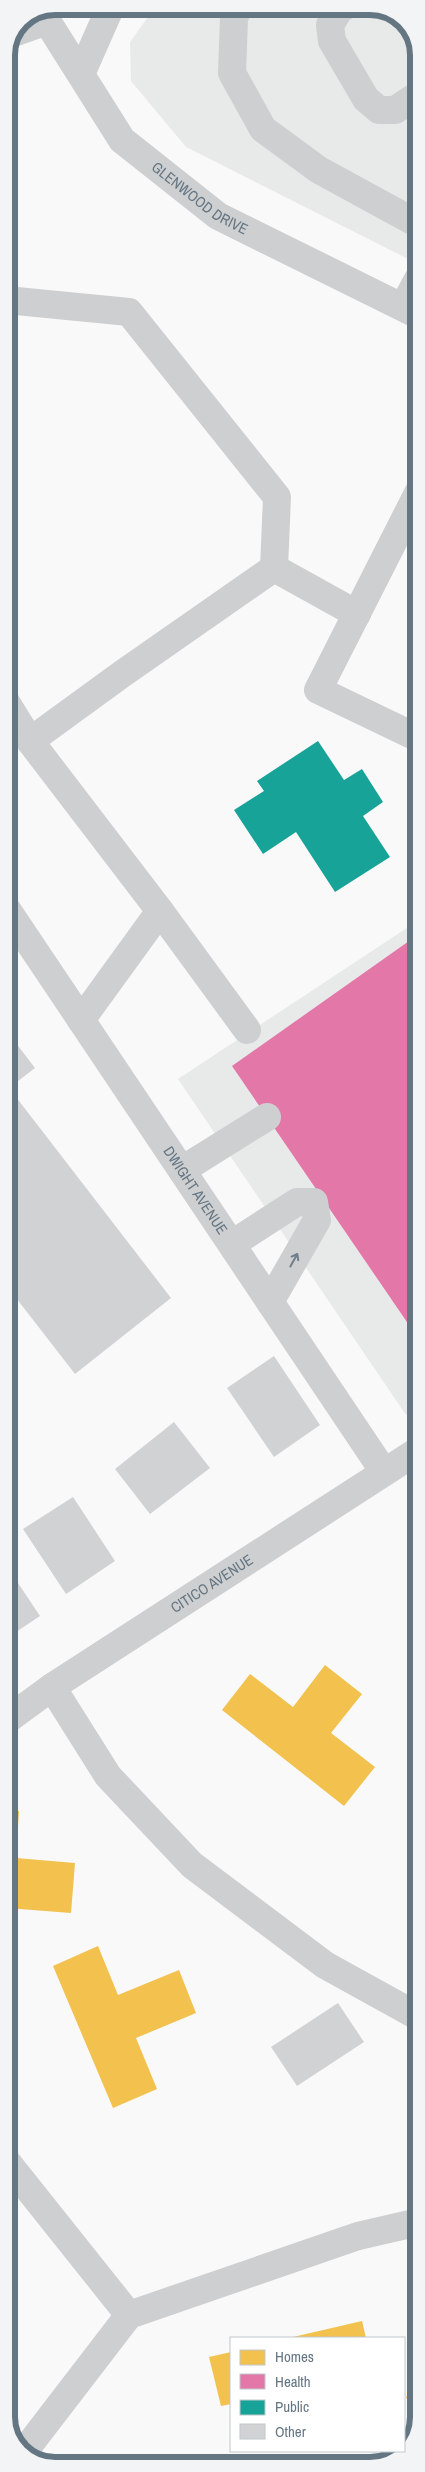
<svg xmlns="http://www.w3.org/2000/svg" width="425" height="2472" font-family="'Archivo Narrow',sans-serif">
<rect width="100%" height="100%" fill="#f9f9f9"/>
<path fill="#e8e9e9" d="M156,6l221,1 28,14 13,27v216l-232,-117 -55,-66 -1,-39z
M419,920v486l-13,9 -228,-336z"/>
<path fill="#f2c14e" d="M325,1665l37,29 -31,39 44,34 -31,39 -122,-96 28,-36 43,33z
M7,1810l12,1 -3,47 59,5 -4,50 -64,-5z
M98,1946l20,49 61,-25 17,43 -60,25 21,51 -44,19 -60,-142z
M362,2321l4,17h-73v-1z
M231,2352v52l-10,2 -12,-49z
M419,2365v37l-13,-4z"/>
<path fill="#e377a8" d="M419,934v385l-10,6 -177,-259z"/>
<path fill="#17a398" d="M418,693v23l-9,-5z
M318,741l26,39 18,-11 21,33 -20,14 27,41 -55,35 -39,-60 -33,22 -29,-44 30,-19 -7,-10z"/>
<path fill="#d0d2d3" d="M6,1030l29,38 -26,20 162,210 -96,76 -69,-89z
M274,1356l46,69 -46,32 -47,-69z
M174,1422l36,46 -60,46 -35,-45z
M73,1497l42,64 -49,33 -43,-65z
M6,1565l34,51 -33,22v-7z
M338,2003l26,39 -67,44 -26,-39z"/>
<g fill="none" stroke-linecap="round" stroke-linejoin="round">
<g stroke="#cecfd0" stroke-width="28">
<path d="M239,6l-5,12 -2,55 31,56 56,41 99,54"/>
<path d="M344,7l-5,3 -9,15 2,16 34,58 13,11h16l23,-15"/>
<path id="s1" d="M43,11l4,10 75,119 96,76 200,99"/>
<path d="M16,32l31,-11"/>
<path d="M81,74l30,-68"/>
<path d="M6,300l123,12 148,185 -3,71"/>
<path d="M403,307l15,-28"/>
<path d="M418,493l-100,197 100,48"/>
<path d="M274,568l83,46"/>
<path d="M6,702l24,39 92,-67 152,-106"/>
<path d="M30,741l130,170 87,119"/>
<path id="s2" d="M6,908l378,564"/>
<path d="M81,1020l79,-109"/>
<path d="M182,1170l85,-53"/>
<path d="M232,1244l65,-42h17l3,18 -47,82"/>
<path d="M52,1687l56,89 84,89 133,100 94,52"/>
<path id="s3" d="M7,1720l45,-33 367,-237"/>
<path d="M7,2162l122,153"/>
<path d="M23,2453l106,-138 229,-79 61,-14"/>
</g>
</g>
<defs><path id="oneway-shaft" d="M-6 0H5M1.5-3L5.5 0L1.5 3" fill="none" stroke-width="1.6" stroke-linecap="round" stroke-linejoin="round" transform="scale(1.25)"/></defs>
<use stroke="#707f8b" href="#oneway-shaft" transform="translate(294 1260) rotate(-61)"/>
<g text-anchor="middle" stroke-width="5" stroke-linejoin="round" paint-order="stroke">
<g font-size="15" fill="#657683" stroke="#fff">
<text dy="5" stroke="none"><textPath href="#s1" startOffset="249">GLENWOOD DRIVE</textPath></text>
<text dy="5" stroke="none"><textPath href="#s2" startOffset="340">DWIGHT AVENUE</textPath></text>
<text dy="5" stroke="none"><textPath href="#s3" startOffset="246">CITICO AVENUE</textPath></text>
</g>
</g>
<path d="M0 0H425V2472H0ZM55 15H370A40 40 0 0 1 410 55V2417A40 40 0 0 1 370 2457H55A40 40 0 0 1 15 2417V55A40 40 0 0 1 55 15Z" fill="#f3f4f5" fill-rule="evenodd"/>
<path fill="none" stroke="#657683" stroke-width="6" d="M55 15H370A40 40 0 0 1 410 55V2417A40 40 0 0 1 370 2457H55A40 40 0 0 1 15 2417V55A40 40 0 0 1 55 15Z"/>
<rect x="230" y="2337" width="175" height="115" fill="#ffffff" stroke="#c1c8cd"/>
<rect x="240" y="2350" width="25" height="15" fill="#f2c14e" stroke="#c1c8cd"/>
<text x="275" y="2362" font-size="15" fill="#657683">Homes</text>
<rect x="240" y="2374" width="25" height="15" fill="#e377a8" stroke="#c1c8cd"/>
<text x="275" y="2387" font-size="15" fill="#657683">Health</text>
<rect x="240" y="2400" width="25" height="15" fill="#17a398" stroke="#c1c8cd"/>
<text x="275" y="2412" font-size="15" fill="#657683">Public</text>
<rect x="240" y="2424" width="25" height="15" fill="#d0d2d3" stroke="#c1c8cd"/>
<text x="275" y="2437" font-size="15" fill="#657683">Other</text>
</svg>
